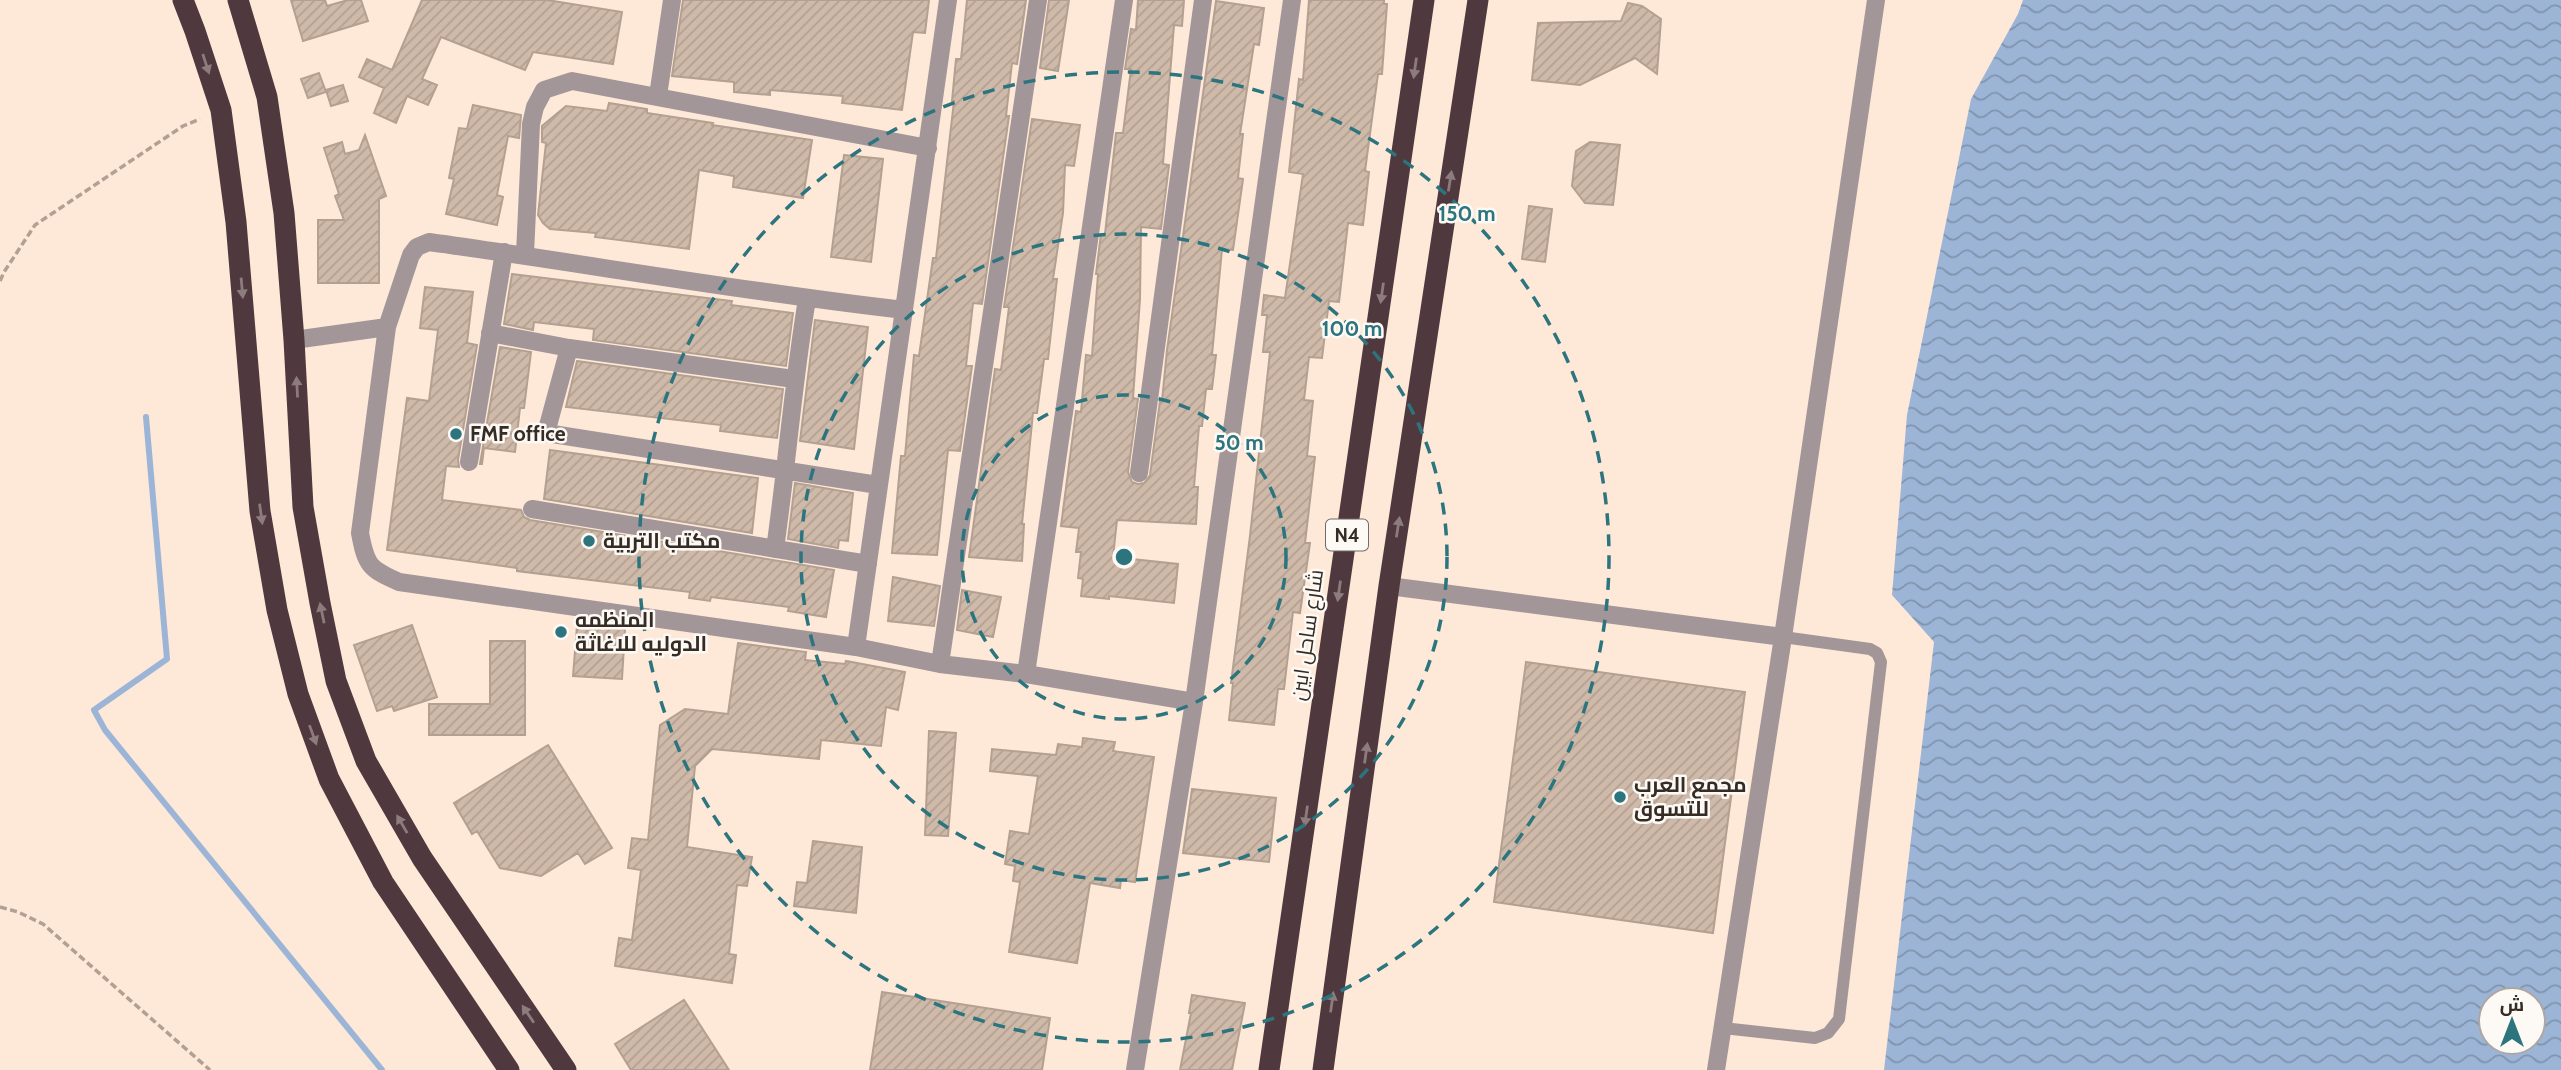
<svg xmlns="http://www.w3.org/2000/svg" width="2561" height="1070" font-family="Cabin,Cairo,sans-serif">
<defs>
<pattern id="water-waves" width="16" height="10" patternUnits="userSpaceOnUse" patternTransform="scale(1.75)"><rect width="16" height="10" fill="#9cb5d7"/><path d="M0 5q4-4 8 0t8 0" fill="none" stroke="#8093ae"/></pattern>
<pattern id="building-hatch" width="6" height="6" patternUnits="userSpaceOnUse" patternTransform="scale(1.75)"><rect width="6" height="6" fill="#cfbaaa"/><path d="M-1 1l2-2M0 6l6-6M5 7l2-2" fill="none" stroke="#b2a092"/></pattern>
</defs>
<rect width="100%" height="100%" fill="#fee8d8"/>
<path fill="url(#water-waves)" fill-rule="evenodd" d="M2023,0h538v1070h-677l50,-428 -42,-47 15,-180 64,-316 47,-85zM2491,1000h42v42h-42z"/>
<g fill="none" stroke-linecap="round" stroke-linejoin="round">
<path stroke="#9cb5d7" stroke-width="6" d="M146,417l21,242 -73,51 11,20 277,340"/>
</g>
<path fill="url(#building-hatch)" stroke="#b4a090" stroke-width="2" d="M291,0h34l2,6 21,-6h13l7,21 -65,20z
M422,0h125l75,12 -9,52 -80,-12 -8,18 -84,-33 -19,42 15,6 -9,20 -21,-9 -11,27 -22,-10 10,-25 -25,-11 8,-18 25,11z
M683,0h246l-4,33 -12,-1 -11,78 -60,-7 1,-7 -73,-6v5l-36,-3v-10l-62,-6z
M967,0h59l-9,64 -5,-1 -6,53h3l-27,188 -9,-1 -7,63h6l-12,85 -12,-1 -11,105 -45,-2 9,-97h4l9,-101 5,1 14,-98h3l18,-157h-2l4,-42h5z
M1049,0h20l-11,71 -18,-3z
M1138,0h46l-2,26 -8,-1 -11,139 6,1 -8,64 -20,-2 -1,72 -7,99 5,1 -10,73 4,10 6,2 6,-1 6,-8 10,-74h2l5,-51 49,-349 48,7 -5,37 -5,-1 -14,90h3l-5,44 5,1 -10,71 -11,-1 -10,106h4l-4,34h-6l-4,37h-3l-5,61h4l-2,37 -79,-4 -4,37 65,7 -4,39 -65,-7v3l-28,-3 2,-17 -5,-1 3,-26h-5l3,-24 -18,-2 15,-115 5,1 5,-57 6,1 6,-82h-2l5,-40h4l11,-101h7l8,-64h-6l6,-40 5,1z
M1309,0h75v4h3l-5,70h-4l-13,97 4,1 -6,53 -15,-2 -9,79 -10,-1 -7,57 -13,-1 -5,43 9,1 -6,55 8,1 -10,86h5l-10,70 -7,-1 -9,77h-6l-4,36 -45,-5 4,-37h-2l19,-147 20,-184h-7l4,-37h-5l2,-20 21,3 18,-124 -14,-2 10,-93 4,1z
M1628,3l14,3 19,13 -4,55 -22,-16 -55,27 -48,-5 6,-57 83,-2z
M319,73l7,19 -18,6 -7,-19z
M343,85l5,16 -17,5 -5,-16z
M609,103l38,6v4l66,10 -1,2 100,15 -9,58 -70,-11 1,-11 -35,-6 -10,79 -94,-12 1,-4 -46,-4 -7,-6 -5,-8 8,-72 -4,-1v-16l24,-20 41,5z
M473,105l48,10 -2,23 -11,-2 -11,59 6,2 -6,28 -51,-11 8,-35 -5,-1 10,-50 8,1z
M1032,119l48,6 -6,41 -9,-1 -2,48 -10,66h4l-9,80h-4l-7,54h-4l-11,111h2l-2,37 -53,-4 26,-188 6,1 8,-63h-5z
M365,135l21,61 -7,3v84h-61v-63h26l-9,-24 4,-2 -15,-46 18,-6 3,12 14,-4z
M1590,142l30,3 -7,60 -28,-2 -13,-17 4,-35z
M844,155l39,4 -12,103 -40,-5z
M1529,206l23,3 -7,53 -23,-3z
M512,274l220,27 -1,4 62,8 -7,53 -193,-26 1,-11 -60,-7 -1,8 -29,-6z
M425,287l48,5 -6,51 10,2 -19,115 1,7 -13,-1 -4,34 79,10 3,7 6,3 304,50 -8,47 -38,-6 1,-4 -78,-10 -1,4 -21,-3 1,-6 -173,-21v-3l-130,-18 20,-152 22,3 9,-71 -18,-2z
M815,320l53,7 -14,122 -54,-8z
M500,347l31,5 -7,56h-4l-5,44 -31,-4 -2,16h-2z
M577,361l206,28 -6,49 -57,-7 1,-6 -155,-18z
M550,450l208,28 -6,55 -208,-34z
M795,483l58,10 -5,48 -9,-1 -1,8 -50,-9z
M893,577l47,9 -6,40 -46,-5z
M962,590l39,7 -8,40 -36,-7z
M412,625l25,72 -43,14 -2,-5 -15,5 -23,-66z
M577,626l48,3 -3,50 -49,-3z
M490,641h35v94h-96v-31h61z
M738,643l68,9 -1,8 40,4 1,-3 59,11 -7,38 -12,-3 -5,39 -60,-6 -2,19 -107,-10 -17,17 -8,81 65,10 -5,29 -10,-1 -8,69 7,1 -4,28 -117,-17 4,-28 13,2 9,-70 -13,-2 4,-30 16,2 12,-115 25,-16 43,5z
M1526,662l219,30 -32,241 -219,-31z
M929,731l27,2 -8,103 -23,-1z
M1083,738l32,4 -2,9 41,6 -19,125 -14,-2 -1,8 -30,-5 -13,80 -68,-11 11,-70 -7,-1 2,-15 -10,-2 5,-33 19,3 9,-58 -48,-5 2,-22 64,6 2,-11 24,3z
M548,745l64,103 -27,16 -7,-11 -37,23 -41,-8 -23,-37 -5,3 -18,-31z
M1192,789l84,9 -7,64 -86,-9z
M813,841l49,6 -6,66 -62,-7 3,-24 10,1z
M882,992l168,26 -8,52h-172z
M1192,995l53,8 -13,67h-52l11,-57h-2z
M684,1000l45,70h-98l-16,-26z"/>
<g fill="none" stroke-linecap="round" stroke-linejoin="round">
<path stroke="#b1a094" stroke-width="3.5" stroke-dasharray="7 3.5" stroke-linecap="butt" d="M0,281l4,-9 31,-47 148,-99 17,-7
M0,907l18,5 25,12 167,146"/>
<path stroke="#a39699" stroke-width="12" d="M1723,1028l92,10 13,-5 11,-14 42,-357 -4,-9 -7,-4 -87,-12"/>
<path stroke="#a39699" stroke-width="18" d="M658,96l14,-96
M525,254l6,-130 4,-17 9,-17 28,-9 356,67
M904,310c-159,-18 -316,-46 -475,-68l-12,5 -6,8 -24,72 -27,206c6,32 9,36 39,49l457,65 84,17 86,10 168,28
M490,333l79,15 225,31
M294,340l93,-13
M569,348l-23,85 332,52
M469,462l35,-210
M1139,473l64,-473
M532,509l336,55
M775,549c12,-84 18,-166 32,-250
M1389,586l394,51
M856,647l92,-647
M940,664l98,-664
M1026,674l98,-674
M1135,1070l59,-368 98,-702
M1716,1070l67,-433 93,-637"/>
<path stroke="#4f393e" stroke-width="21" d="M183,0l12,31 26,79 15,112 24,289 17,99 21,84 31,85 54,103 126,188
M238,0l29,97 17,116 10,127 9,167 17,96 16,78 30,80 56,97 144,212
M1269,1070l155,-1070
M1323,1070l66,-484 89,-586"/>
</g>
<defs><path id="oneway-solid" d="M-6-.8H1V-3.2L6.5 0L1 3.2V.8H-6Z" transform="scale(1.75)"/></defs>
<g fill="#8c7c7e">
<use href="#oneway-solid" transform="translate(206 64) rotate(72)"/>
<use href="#oneway-solid" transform="translate(1415 68) rotate(98)"/>
<use href="#oneway-solid" transform="translate(1450 181) rotate(-81)"/>
<use href="#oneway-solid" transform="translate(242 288) rotate(85)"/>
<use href="#oneway-solid" transform="translate(1382 293) rotate(98)"/>
<use href="#oneway-solid" transform="translate(297 387) rotate(-93)"/>
<use href="#oneway-solid" transform="translate(261 514) rotate(82)"/>
<use href="#oneway-solid" transform="translate(1398 527) rotate(-81)"/>
<use href="#oneway-solid" transform="translate(1339 591) rotate(98)"/>
<use href="#oneway-solid" transform="translate(322 613) rotate(-102)"/>
<use href="#oneway-solid" transform="translate(313 735) rotate(70)"/>
<use href="#oneway-solid" transform="translate(1366 753) rotate(-82)"/>
<use href="#oneway-solid" transform="translate(1306 816) rotate(98)"/>
<use href="#oneway-solid" transform="translate(402 824) rotate(-120)"/>
<use href="#oneway-solid" transform="translate(1332 1002) rotate(-82)"/>
<use href="#oneway-solid" transform="translate(528 1014) rotate(-124)"/>
</g>
<g fill="none" stroke="#2c747e" stroke-width="3.5" stroke-dasharray="12 9">
<circle cx="1124" cy="557" r="162"/>
<circle cx="1124" cy="557" r="323"/>
<circle cx="1124" cy="557" r="485"/>
</g>
<g fill="#2c747e" stroke="#fdf9f5" stroke-width="2.5">
<circle cx="456" cy="434" r="7"/>
<circle cx="589" cy="541" r="7"/>
<circle cx="561" cy="632" r="7"/>
<circle cx="1620" cy="797" r="7"/>
</g>
<g text-anchor="middle" stroke-width="5" stroke-linejoin="round" paint-order="stroke">
<rect fill="#fdf9f5" stroke="#716a64" stroke-width="2" x="1326" y="519.5" width="42" height="31" rx="5"/>
<g font-size="19" font-weight="bold" fill="#352c26">
<text x="1347" y="542">N4</text>
</g>
<g font-size="21" font-weight="bold" fill="#352c26" stroke="#fdf9f5" text-anchor="start">
<text x="470" y="441">FMF office</text>
<text x="603" y="548">مكتب التربية</text>
<text x="575" y="627">المنظمه<tspan x="575" dy="24">الدوليه للاغاثة</tspan></text>
<text x="1634" y="792">مجمع العرب<tspan x="1634" dy="24">للتسوق</tspan></text>
</g>
<g font-size="21" fill="#352c26" stroke="#fdf9f5">
<text transform="translate(1307 635) rotate(-82)" y="7">شارع ساحل ابين</text>
</g>
</g>
<circle cx="1124" cy="557" r="10" fill="#2c747e" stroke="#fdf9f5" stroke-width="3.5"/>
<g font-size="21" text-anchor="middle" font-weight="bold" fill="#2c747e" stroke="#fdf9f5" stroke-width="5" stroke-linejoin="round" paint-order="stroke">
<text x="1467" y="221">150 m</text>
<text x="1352" y="336">100 m</text>
<text x="1239" y="450">50 m</text>
</g>
<g transform="translate(2512 1021)"><circle r="33" fill="#fdf9f5" stroke="#ada7a2" stroke-width="2"/>
<path d="M0-5L12 26L0 18L-12 26Z" fill="#2c747e"/>
<text y="-10" font-size="19" font-weight="bold" text-anchor="middle" fill="#352c26">ش</text>
</g>
</svg>
